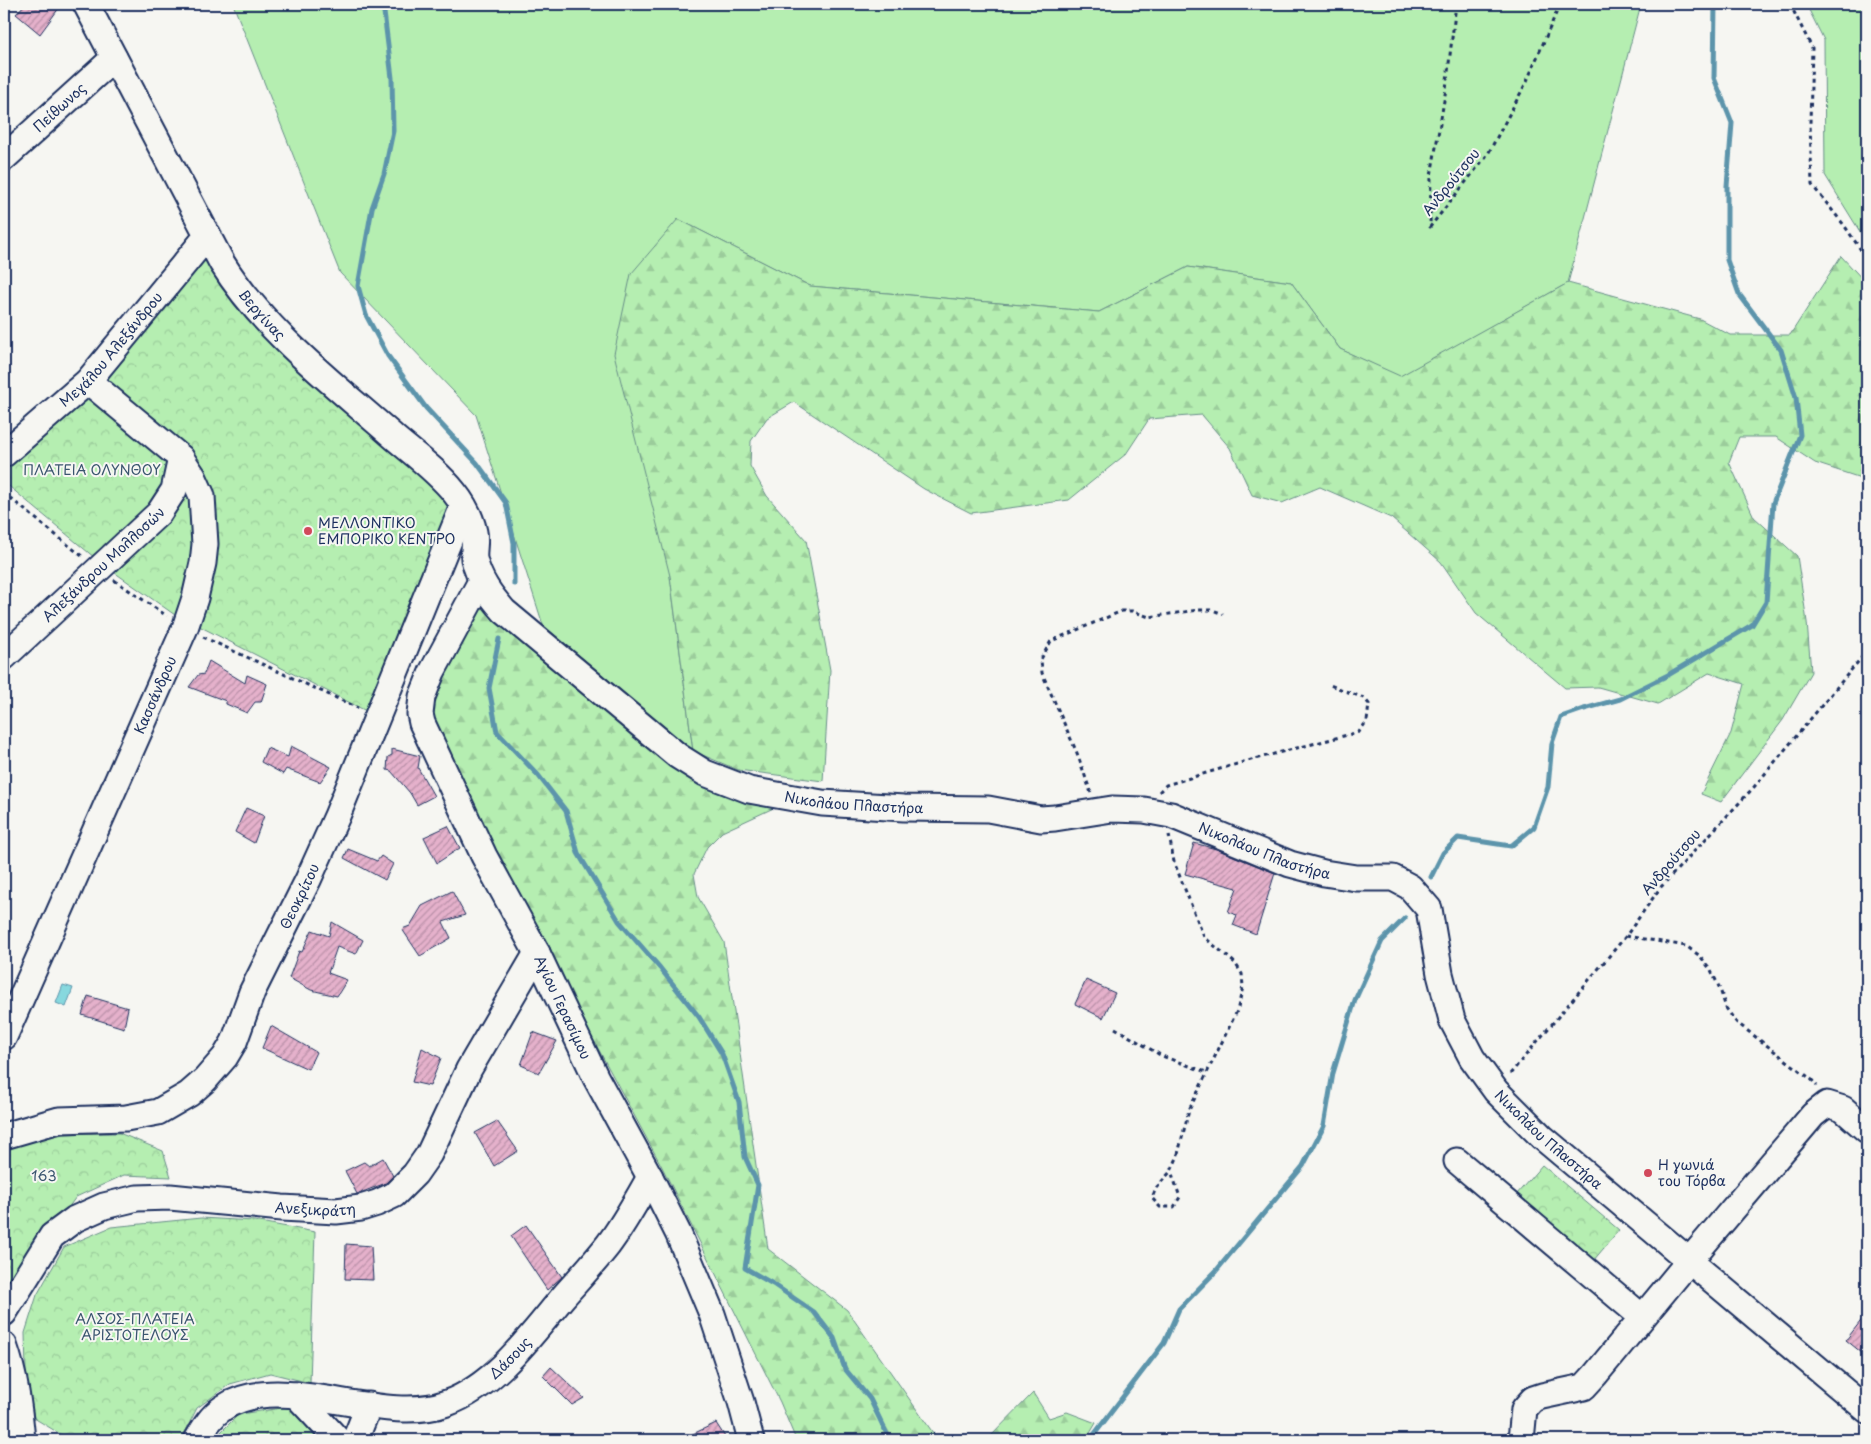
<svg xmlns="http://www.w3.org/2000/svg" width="1871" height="1444" font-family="'Playpen Sans',sans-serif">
<defs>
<pattern id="forest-firs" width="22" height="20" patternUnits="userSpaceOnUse" patternTransform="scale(1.25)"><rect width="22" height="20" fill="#b5eeb1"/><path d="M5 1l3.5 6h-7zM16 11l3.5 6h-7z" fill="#9bcc9b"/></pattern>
<pattern id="park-crowns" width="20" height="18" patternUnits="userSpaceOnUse" patternTransform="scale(1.25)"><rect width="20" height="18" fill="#b5eeb1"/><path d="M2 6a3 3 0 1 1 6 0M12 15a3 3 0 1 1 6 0" fill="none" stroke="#9bcc9b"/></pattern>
<pattern id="building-hatch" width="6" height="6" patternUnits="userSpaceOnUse" patternTransform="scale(1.25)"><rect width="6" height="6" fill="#e5b1cb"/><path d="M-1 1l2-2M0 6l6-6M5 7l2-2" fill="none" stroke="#b990a8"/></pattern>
</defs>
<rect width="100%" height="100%" fill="#f6f6f2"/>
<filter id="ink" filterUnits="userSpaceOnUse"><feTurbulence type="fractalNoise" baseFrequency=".02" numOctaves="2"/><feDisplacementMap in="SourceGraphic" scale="10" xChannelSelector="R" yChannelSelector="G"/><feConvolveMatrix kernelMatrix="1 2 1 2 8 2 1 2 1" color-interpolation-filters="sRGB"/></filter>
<g filter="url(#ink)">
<path fill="#b5eeb1" stroke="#688e88" d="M233,4h1408l-73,279 -168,94 -60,-28 -49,-67 -103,-15 -89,45 -289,-26 -132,-67 -8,357 23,175 -150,-126 -67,-210 -136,-142z
M1806,4h61v239l-42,-68 -1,-135z"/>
<path fill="url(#forest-firs)" stroke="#688e88" d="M678,219l132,67 289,26 89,-45 103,15 49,67 60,27 168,-93 132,36 30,16h60l51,-79 26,28v196l-52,-17 -39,-26h-37l-10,25 25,55 43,39 10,66 4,50 -28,48 -62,82 -20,-8 30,-61 13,-49 -35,-11 -51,31 -60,-17 -33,1 -89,-75 -35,-51 -50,-44 -71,-31 -38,16 -30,-8 -22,-47 -28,-33 -53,4 -23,35 -57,46 -98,13 -47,-24 -130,-87 -27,16 -16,23 -1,25 17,30 39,44 24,130 -7,111 -85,-11 -45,-19 -23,-175 -56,-222 17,-80z
M481,598l83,73 216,134 -58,27 -15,15 -13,27 4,23 26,45 44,307 79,61 91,130h-142l-16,-38 -119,-237 -114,-211 -103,-200 -13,-32 -1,-35z
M1033,1393l16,25 18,-6 29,11 -10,17h-99z"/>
<path fill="url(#park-crowns)" stroke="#688e88" d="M208,235l16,37 239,234 -85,211 -185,-94 -8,-1 -84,-59 -97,-81v-29l89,-78z
M119,1133l44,18 8,26 -47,-2 -48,22 -72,99v-147c37,-18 74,-15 115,-16z
M1542,1165l77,65 -31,37 -78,-65z
M201,1218l53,3 61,11 -5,151 -40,-10 -40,11 -33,24 -16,32h-111l-36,-22 -8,-46 -1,-39 12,-38 27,-48 47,-20z
M289,1407l29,33h-103l4,-6 20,-20z"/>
<path fill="#87d8de" stroke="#5c94ab" d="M63,985l10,3 -7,19 -10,-4z"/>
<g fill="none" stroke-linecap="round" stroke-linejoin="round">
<path stroke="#5c94ab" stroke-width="5" d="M383,4l9,74 1,53 -9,43 -12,34 -14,78 8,29 22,41 38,52 51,55 29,40 8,40v41
M499,639l-10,49 8,44 41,43 28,36 12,42 41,68 41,47 39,49 23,37 17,48 6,55 13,28 -13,83 28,16 41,28 20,26 11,31 25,30 20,41
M1431,877l12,-24 15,-15 53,8 23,-19 14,-40 4,-44 9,-26 23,-8 36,-10 48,-24 84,-50 14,-23 7,-99 27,-68 -4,-37 -15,-48 -42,-56 -12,-34v-74l5,-63 -18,-45 1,-74
M1090,1440l74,-97 15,-34 37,-38 87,-105 21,-40 9,-53 22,-73 27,-59 23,-23"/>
</g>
<path fill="url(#building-hatch)" stroke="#1b2f5e" d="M25,4h37l-22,30 -24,-20z
M209,661l36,22 2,-8 20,9 -6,18h-6l-8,11 -21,-9v-3l-37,-14 9,-12 6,-1z
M291,746l40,21 -11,15 -34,-13 -3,5 -22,-12 6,-14 21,9z
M392,749l28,7 -2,12 16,28 -17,9 -7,-12 -19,-22 -4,-1 1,-13 4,-2z
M246,808l18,8 -10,27 -19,-11z
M448,826l12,22 -23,15 -13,-26z
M1194,843l22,6 59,24 -19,61 -23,-9 4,-10 -9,-3 9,-24 -52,-14z
M348,849l29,12 4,-5 12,8 -8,16 -41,-22z
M452,891l13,24 -22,7 8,16 -31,18 -18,-27 8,-3 12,-20z
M332,922l31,18 -7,14 -19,-7 -9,26 19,7 -10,16 -26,-6 -22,-12 10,-27 3,1 10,-22 17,6z
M1086,980l29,13 -12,25 -28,-14z
M88,996l40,12 -4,20 -42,-13z
M271,1026l45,26 -8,17 -46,-21z
M533,1032l24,9 -18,32 -18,-8z
M422,1048l19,10 -11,28 -18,-4z
M497,1121l21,30 -24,15 -19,-33z
M383,1158l10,18 -7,7 -29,11 -12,-23 19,-9 5,4z
M526,1225l36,52 -15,13 -36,-54z
M346,1244l25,2 2,34 -28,-1z
M1867,1313v44l-21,-17z
M551,1367l33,31 -12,7 -29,-29z
M716,1423l11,17h-47z"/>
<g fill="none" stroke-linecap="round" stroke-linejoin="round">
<g stroke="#1b2f5e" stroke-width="29">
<g id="minor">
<path id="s1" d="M86,4l136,259c43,69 112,121 173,175 20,17 42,33 59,54 9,11 17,26 20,40 2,9 -1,18 0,27 5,21 16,36 30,52l174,145 27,17 44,17 73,13 82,5 84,1 53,10 14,-1 57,-9 32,1 27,5 119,49 34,9 32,5h37l17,9 19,22 11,65 12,46 20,38 24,33 46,46 325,273"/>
<path id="s2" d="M4,158l110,-100"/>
<path id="s3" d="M4,454l84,-73 120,-146"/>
<path id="s4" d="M481,581l-49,91 -10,25 -2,17 2,9 62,133 53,97 59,125 54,99 28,56 34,81 29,88 10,38"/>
<path id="s5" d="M4,657l155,-144 15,-23 7,-32"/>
<path id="s6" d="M4,1037l181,-409 10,-30 8,-35 2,-19 -3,-48 -9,-20 -12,-18 -93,-77"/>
<path id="s7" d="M4,1136l55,-16 67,-2 32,-6 31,-18 16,-14 20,-23 9,-15 18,-50 56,-112 29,-64 126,-310"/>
<path d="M1457,1161l185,156"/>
<path id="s8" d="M4,1313l48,-77 23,-17 29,-13 33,-8 33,-1 112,11 54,3 25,-3 16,-5 17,-8 21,-21 14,-20 40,-85 68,-116"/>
<path d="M4,1345c11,31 15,62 18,95"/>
<path d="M296,1395l42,45"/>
<path id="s9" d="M197,1440c7,-12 14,-24 26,-32 57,-39 158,19 224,-5 48,-17 85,-69 116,-106 15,-17 31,-34 45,-52 16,-21 29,-45 42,-68"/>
<path d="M355,1440l14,-35"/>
<path d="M1521,1440l3,-31 9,-10 9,-3 42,-9 11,-12 94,-114 124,-146 14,-11 16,5 24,21"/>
</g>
</g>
<path stroke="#1b2f5e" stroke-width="3" stroke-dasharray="4 4" stroke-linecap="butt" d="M1456,4l-10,85 -15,87 -1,51 58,-73 39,-73 33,-77
M1790,4l22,44 -2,75 2,62 32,40 23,34
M4,493l79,64
M114,580l53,36
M203,637l155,71
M1159,792l7,-7 81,-24 112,-29 8,-11 2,-17 -5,-6 -34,-13
M1091,793l-14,-40 -35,-80 -1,-14 10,-18 71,-30h10l17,6 49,-7h15l10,4
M1169,835l5,27 30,75 31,26 7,11 1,13 -6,24 -48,99 -12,48 -6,13 -15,17 -4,10 8,9h14l6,-10 -9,-26
M1626,936l60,10 14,10 11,14 9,19 6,19 10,14 75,57 6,7
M1115,1028l47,28 44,16
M1510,1074l116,-138 34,-48 94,-101 113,-136"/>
<use href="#minor" stroke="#f6f6f2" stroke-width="25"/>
</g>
</g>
<g fill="#d1495b" stroke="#f6f6f2" stroke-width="2">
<circle cx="308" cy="531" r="5"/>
<circle cx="1648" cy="1173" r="5"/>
</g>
<g text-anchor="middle" stroke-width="4" stroke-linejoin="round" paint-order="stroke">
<g font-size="14" fill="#1b2f5e" stroke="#f6f6f2">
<text dy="5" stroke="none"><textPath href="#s2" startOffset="75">Πείθωνος</textPath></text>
<text transform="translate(1451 182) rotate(-51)" y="5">Ανδρούτσου</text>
<text dy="5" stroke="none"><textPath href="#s1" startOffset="358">Βεργίνας</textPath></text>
<text dy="5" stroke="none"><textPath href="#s3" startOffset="150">Μεγάλου Αλεξάνδρου</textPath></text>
<text dy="5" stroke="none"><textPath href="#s5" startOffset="136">Αλεξάνδρου Μολλοσών</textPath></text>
<text dy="5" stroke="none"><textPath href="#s6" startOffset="374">Κασσάνδρου</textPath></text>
<text dy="5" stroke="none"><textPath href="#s1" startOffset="1164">Νικολάου Πλαστήρα</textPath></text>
<text dy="5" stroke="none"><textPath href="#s1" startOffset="1584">Νικολάου Πλαστήρα</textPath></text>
<text transform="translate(1671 862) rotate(-49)" y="5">Ανδρούτσου</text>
<text dy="5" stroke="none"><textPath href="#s7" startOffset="422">Θεοκρίτου</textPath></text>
<text dy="5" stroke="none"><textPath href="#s4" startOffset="474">Αγίου Γερασίμου</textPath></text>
<text dy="5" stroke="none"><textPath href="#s1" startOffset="2034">Νικολάου Πλαστήρα</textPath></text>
<text dy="5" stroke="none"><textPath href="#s8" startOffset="364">Ανεξικράτη</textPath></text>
<text dy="5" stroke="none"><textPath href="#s9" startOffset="348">Δάσους</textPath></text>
</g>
<g font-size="14" fill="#3a556f" stroke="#f6f6f2">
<text x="92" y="475">ΠΛΑΤΕΙΑ ΟΛΥΝΘΟΥ</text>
<text x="44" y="1181">163</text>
<text x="135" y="1324">ΑΛΣΟΣ-ΠΛΑΤΕΙΑ<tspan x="135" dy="16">ΑΡΙΣΤΟΤΕΛΟΥΣ</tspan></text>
</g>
<g font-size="14" fill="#1b2f5e" stroke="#f6f6f2" text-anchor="start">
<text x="318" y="528">ΜΕΛΛΟΝΤΙΚΟ<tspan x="318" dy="16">ΕΜΠΟΡΙΚΟ ΚΕΝΤΡΟ</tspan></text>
<text x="1658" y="1170">Η γωνιά<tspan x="1658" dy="16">του Τόρβα</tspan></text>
</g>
</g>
<rect width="1871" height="1444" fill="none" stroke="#f6f6f2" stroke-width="20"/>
<rect x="10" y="10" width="1851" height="1424" fill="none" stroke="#1b2f5e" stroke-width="2" filter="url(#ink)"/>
</svg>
